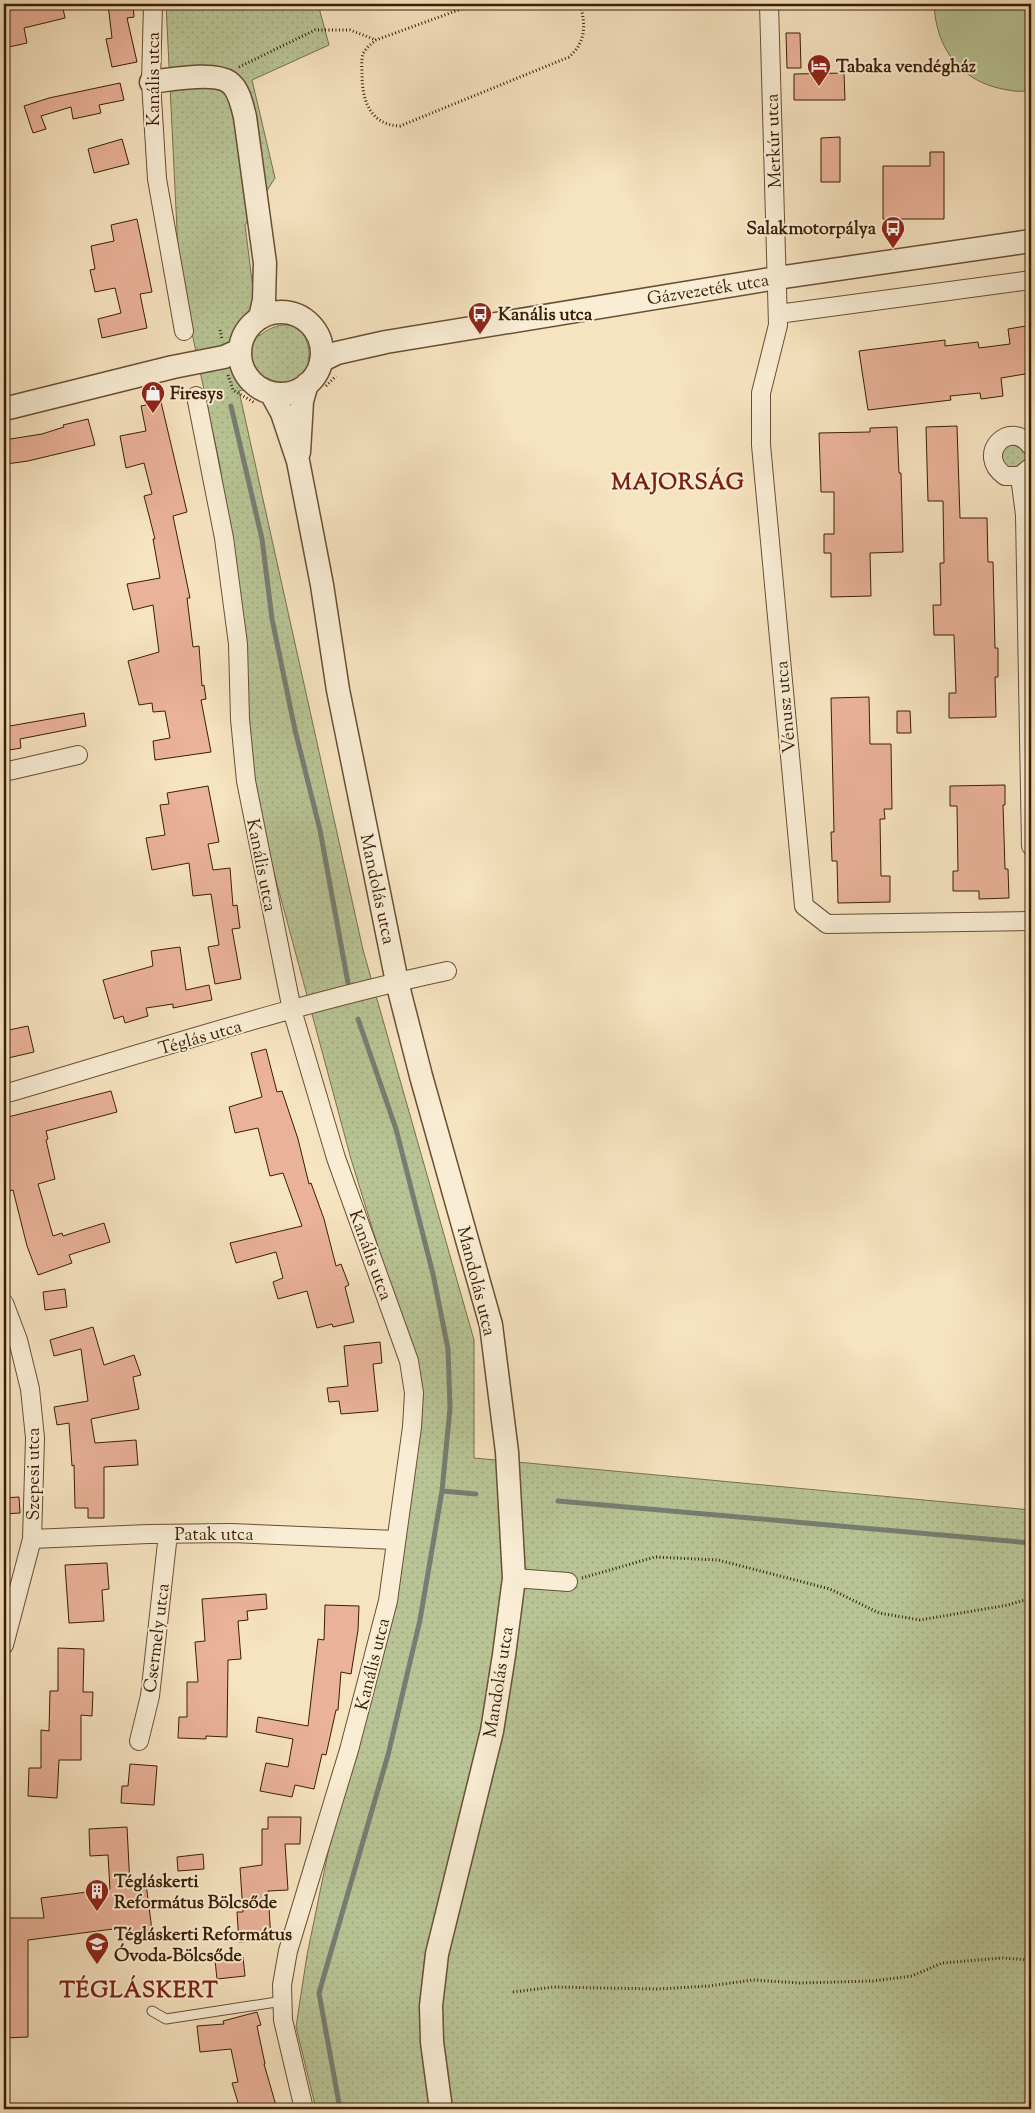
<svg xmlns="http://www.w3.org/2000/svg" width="1035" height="2113" font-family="'Sorts Mill Goudy',serif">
<defs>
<pattern id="grass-dots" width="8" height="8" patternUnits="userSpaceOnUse" patternTransform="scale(1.25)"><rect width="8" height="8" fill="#b8c495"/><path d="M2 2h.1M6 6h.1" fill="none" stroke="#9fa87f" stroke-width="1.8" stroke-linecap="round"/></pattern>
</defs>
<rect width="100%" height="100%" fill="#f6e3bf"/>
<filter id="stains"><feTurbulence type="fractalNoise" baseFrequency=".004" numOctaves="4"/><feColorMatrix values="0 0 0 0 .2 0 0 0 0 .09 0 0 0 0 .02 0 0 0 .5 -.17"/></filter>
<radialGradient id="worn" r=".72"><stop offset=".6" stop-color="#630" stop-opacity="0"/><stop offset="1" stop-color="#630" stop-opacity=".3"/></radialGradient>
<path fill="url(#grass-dots)" stroke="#79714d" d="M166,4h152l11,41 -77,35 23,98 -30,47 14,111c61,-47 70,73 6,41v7l-26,7 124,559 111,390v118l557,52v599h-715l-20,-82 11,-72 29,-141 78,-338 4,-99 -67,-218 -103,-383 -1,-99 -27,-211 -41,-195z
M1009,442l17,7c4,10 -2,14 -8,21l-14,-3 -5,-14z"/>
<path fill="#b8c495" stroke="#79714d" d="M934,4h97v87c-7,0 -16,1 -23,-1 -47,-7 -72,-41 -74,-86z"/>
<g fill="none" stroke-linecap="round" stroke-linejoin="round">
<path stroke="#777d72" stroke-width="5" d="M231,406l31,133 10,80 23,111 25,100 28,153
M358,1019l38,110 37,145 15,75 2,59 -8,83
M558,1501l473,42
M340,2109l-21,-116 69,-238 32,-135 22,-129 34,3"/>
</g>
<path fill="#eab298" stroke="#3a1e05" d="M4,4h58l3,14 -41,10 3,15 -23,5z
M108,4h25l1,13 -7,1 10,44 -25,5 -6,-28 6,-1z
M786,33h14l1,35h-14z
M844,73l1,27h-51v-26z
M120,83l4,17 -25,5 2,8 -28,6 -2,-12 -30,9 5,13 -13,4 -9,-27 25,-8z
M840,137v45h-19v-44z
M122,139l7,25 -35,9 -6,-24z
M930,152h14v67h-61v-53h47z
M137,219l15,73 -12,2 7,34 -45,10 -4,-19 23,-6 -6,-25 -20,4 -5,-22 5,-1 -4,-23 23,-5 -3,-16z
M1026,326l1,6h4v41l-30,5 2,18 -22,3 -1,-6 -30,3 1,4 -83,10 -9,-59 86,-11v6l33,-4 1,6 31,-4 -2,-15z
M161,402l26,110 -14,4 17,82h-3l6,49 6,-1 3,40 2,-1 2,14 -5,1 10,52 -56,8 -2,-19 17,-3 -5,-27 -12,1 -1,-9 -13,2 -11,-44 31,-9 -6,-47 -20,5 -6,-26 33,-6 -7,-39h2l-11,-43 8,-2 -8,-31 -18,5 -6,-32 26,-5 -5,-25z
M88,419l7,26 -67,16 -22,3 -2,-24 38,-6 22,-7 -1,-2z
M957,426l3,92h27l1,44h5l2,86h3v29h-3l1,40 -47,1v-25h7l-2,-58h-20l-1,-30h8l-1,-42h4l-1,-62h-15l-2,-74z
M897,427l2,46h2l2,79 -33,1 1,43 -40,1v-44h-7v-19h10v-42h-13l-2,-59 51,-1v-4z
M869,697l1,47h21l1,65h-8l1,10h-5l1,57h9v26l-52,1 -1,-42h-5l-1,-29h3l-3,-134z
M897,711h13l1,22h-14z
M84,713l2,13 -66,13 1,9 -17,3v-24z
M1005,785v20h-2l2,64h3l1,29 -30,1v-8h-26v-20h5l-1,-65h-7v-20z
M208,786l11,56 -11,2 5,26 17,-2 3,38 4,-1 3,23 -8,1 9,50 -26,5 -7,-37 11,-2 -8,-51 -18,2 -4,-33 -37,7 -6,-32 19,-3 -5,-30 9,-1 -2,-11z
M180,947l6,43 23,-5 3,15 -39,8v-4l-27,4 2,8 -23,7 -2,-7 -9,3 -11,-39 50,-14 -2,-15z
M28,1026l6,26 -30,7v-28z
M266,1049l11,43 5,-1 16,48 11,45 2,-1 13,36 12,47 5,-2 8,21 -4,2 9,35 -21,5 -1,-3 -15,4 -10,-37 -29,8 -5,-17 10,-4 -7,-26 -40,11 -6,-20 72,-17 -19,-53 -13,3 -12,-48 -23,5 -6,-26 33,-10 -11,-44z
M111,1091l6,21 -71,19 2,8 -2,1 9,39 -17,5 15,52 9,-3 1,3 41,-13 6,19 -41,13 3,8 -34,12 -11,-29 -14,-56 -4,1 -5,-22v-51z
M65,1289l2,18 -22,3 -2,-18z
M93,1327l11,38 30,-10 7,20 -8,2 6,32 -48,10 4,24 41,-3 2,25 -34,2v51h-16v-10h-13l-1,-43 -2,1 -3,-43 -12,2 -3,-18 34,-6 -7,-52 -27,7 -4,-16z
M380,1342l2,21 -9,1 5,47 -37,3 -2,-13 -10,1 -2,-14 21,-2 -4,-40z
M19,1497l1,16 -16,1v-16z
M107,1563l2,26 -7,1 2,31 -35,2 -4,-58z
M266,1594l1,15 -20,2 1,9 -10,1 3,38 -13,1 -1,77 -21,-1v3l-28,-1 1,-21h8v-35h11l-3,-40 10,-1 -3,-42z
M325,1605l34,1 -1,24 -7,44 -10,-2 -3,38h-2l-10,45 -4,-1 -8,35 -19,-4 -3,12 -32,-6 6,-28 22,4 5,-28 -37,-7 2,-15 50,9 10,-87 6,1z
M58,1648l26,1 -1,43h10l-1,24 -11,-1v45h-22l-2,38 -29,-2 1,-28h12v-38l8,1 1,-40h8z
M130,1764l27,2 -3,39 -33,-2 1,-17h6z
M268,1817h33l-1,27h-15l3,46 -20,1 3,49 -32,2 -2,-30h6l-3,-44 22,-3v-36h6z
M127,1827l3,59 16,-2 6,46 -23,3v-6l-101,13v97l-24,1v-120h40l-3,-20 69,-9 -2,-34 -18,1 -1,-27z
M203,1854l1,15 -26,2 -1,-14z
M243,1957l2,19 -28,3 -2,-19z
M257,2012l4,13 -4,1 8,38h-1l13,45h-37l-8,-26 6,-1 -7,-33 -31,3 -3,-26 27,-2 -1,-3z"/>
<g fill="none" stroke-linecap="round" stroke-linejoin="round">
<g stroke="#694f34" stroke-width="11">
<path id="service" d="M152,2011l14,8 117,-18"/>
</g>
<g stroke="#694f34" stroke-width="20">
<path id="minor" d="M153,4l-2,78 6,97 27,152
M769,4l9,321 -17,68v52l43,461 23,18 204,-3
M778,314l253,-34
M196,396l28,142 14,106 2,75 6,62 46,229 44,148 73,203 5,32 -2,34 -24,174 -39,149 -61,201 -6,34 1,35 21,89
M1031,446c-21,-28 -57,8 -26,30h15l11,-9
M1020,476l5,39 6,331
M4,772l74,-17
M4,1094c147,-43 293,-91 443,-123
M4,1303l14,37 12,49 5,49 -3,101 -28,106
M32,1539l116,-5 83,-1 164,7
M514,1578l54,4
M139,1741l11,-45 18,-162"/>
</g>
<g stroke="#694f34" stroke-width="25">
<path id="tertiary" d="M151,82c18,-2 62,-11 78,0 10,7 13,23 16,35l20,146 -1,37 -4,18
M240 353a41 41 0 1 1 82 0a41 41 0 1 1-82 0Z
M321,361l16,-8 49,-11 391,-64 254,-37
M271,393l11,20 16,48 24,124 16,105 59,292 24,94 70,249 16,127 7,126 -10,77 -12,76 -55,223 -6,52 1,36 9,67
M4,409l169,-42 51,-10 16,-7
M299,452l3,-51 5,-17"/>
</g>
<path stroke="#3a1e05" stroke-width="3" stroke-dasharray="1 2.5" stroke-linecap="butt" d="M475,4l-99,36c-5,4 -10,8 -13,14 -2,6 -1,14 -1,20 0,26 8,51 38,52l169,-69c17,-15 17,-32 11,-53
M239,67l76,-37h35l26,10
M220,330l2,9
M228,375l5,15 22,13
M326,386l10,-10
M582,1578l73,-21 63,3 112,29 49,24 41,7 88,-15 23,-7
M513,1992l41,-5 103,2 52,-3 44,-6 47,3 73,-2 39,-5 30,-13 60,-5 29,2"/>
<use href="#service" stroke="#f9edd5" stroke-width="9"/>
<use href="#minor" stroke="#f9edd5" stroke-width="18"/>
<use href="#tertiary" stroke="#f9edd5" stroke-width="22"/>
</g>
<defs>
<g id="hotel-pin" transform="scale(1.25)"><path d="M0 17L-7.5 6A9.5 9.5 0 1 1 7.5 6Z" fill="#8f2418" stroke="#f9edd5"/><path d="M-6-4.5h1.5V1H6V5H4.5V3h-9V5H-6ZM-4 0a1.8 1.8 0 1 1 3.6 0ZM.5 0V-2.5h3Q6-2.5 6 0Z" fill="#fff"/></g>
<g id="bus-pin" transform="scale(1.25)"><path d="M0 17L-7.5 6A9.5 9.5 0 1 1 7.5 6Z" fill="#8f2418" stroke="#f9edd5"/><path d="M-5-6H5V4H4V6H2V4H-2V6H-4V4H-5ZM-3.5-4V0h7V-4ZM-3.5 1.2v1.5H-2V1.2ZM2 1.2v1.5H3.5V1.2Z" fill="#fff"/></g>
<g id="shop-pin" transform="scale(1.25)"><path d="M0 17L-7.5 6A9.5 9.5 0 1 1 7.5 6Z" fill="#8f2418" stroke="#f9edd5"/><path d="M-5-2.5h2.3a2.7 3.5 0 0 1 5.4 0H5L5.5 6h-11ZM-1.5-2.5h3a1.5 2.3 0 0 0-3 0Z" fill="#fff"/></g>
<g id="building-pin" transform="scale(1.25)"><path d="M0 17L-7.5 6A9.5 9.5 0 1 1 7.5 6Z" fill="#8f2418" stroke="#f9edd5"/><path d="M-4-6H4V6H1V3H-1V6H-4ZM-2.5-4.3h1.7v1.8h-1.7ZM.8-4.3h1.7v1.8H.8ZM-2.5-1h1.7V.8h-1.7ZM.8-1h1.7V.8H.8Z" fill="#fff"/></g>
<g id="school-pin" transform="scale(1.25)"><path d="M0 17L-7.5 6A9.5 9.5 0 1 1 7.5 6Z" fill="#8f2418" stroke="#f9edd5"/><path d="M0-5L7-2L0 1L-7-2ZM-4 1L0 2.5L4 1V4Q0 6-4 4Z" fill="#fff"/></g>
</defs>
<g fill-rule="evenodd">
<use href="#hotel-pin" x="819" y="66"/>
<use href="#bus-pin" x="893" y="228"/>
<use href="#bus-pin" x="480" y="314"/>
<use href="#shop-pin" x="153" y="393"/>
<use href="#building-pin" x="97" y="1891"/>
<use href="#school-pin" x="97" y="1944"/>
</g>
<g text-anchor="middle" stroke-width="4" stroke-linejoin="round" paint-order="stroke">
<g font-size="18" font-weight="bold" fill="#3a1e05" stroke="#f9edd5" text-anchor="start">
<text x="836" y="72">Tabaka vendégház</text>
<text x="876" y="234" text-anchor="end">Salakmotorpálya</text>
<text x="498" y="320">Kanális utca</text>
<text x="170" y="399">Firesys</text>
<text x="114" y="1887">Tégláskerti<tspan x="114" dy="21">Református Bölcsőde</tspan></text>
<text x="114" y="1940">Tégláskerti Református<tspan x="114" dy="21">Óvoda-Bölcsőde</tspan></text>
</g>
<g font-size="18" fill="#3a1e05" stroke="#f9edd5">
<text transform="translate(153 79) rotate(-90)" y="6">Kanális utca</text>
<text transform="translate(773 141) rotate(-92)" y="6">Merkúr utca</text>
<text transform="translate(708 289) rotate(-9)" y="6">Gázvezeték utca</text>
<text transform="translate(785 707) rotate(-95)" y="6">Vénusz utca</text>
<text transform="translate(262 865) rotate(79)" y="6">Kanális utca</text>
<text transform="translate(378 889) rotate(78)" y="6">Mandolás utca</text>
<text transform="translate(200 1037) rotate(-16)" y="6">Téglás utca</text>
<text transform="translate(371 1255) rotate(70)" y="6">Kanális utca</text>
<text transform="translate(477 1281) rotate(76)" y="6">Mandolás utca</text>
<text transform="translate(33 1474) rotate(-90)" y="6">Szepesi utca</text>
<text x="214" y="1540">Patak utca</text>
<text transform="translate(156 1638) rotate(-83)" y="6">Csermely utca</text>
<text transform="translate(372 1664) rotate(-76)" y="6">Kanális utca</text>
<text transform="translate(498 1682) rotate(-81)" y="6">Mandolás utca</text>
</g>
<g font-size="22" font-weight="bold" letter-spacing="1" fill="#7a1f14" stroke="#f9edd5">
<text x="678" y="489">MAJORSÁG</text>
<text x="139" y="1997">TÉGLÁSKERT</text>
</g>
</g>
<rect width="1035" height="2113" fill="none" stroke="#f6e3bf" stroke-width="20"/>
<rect x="5" y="5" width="1025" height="2103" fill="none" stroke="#3a1e05" stroke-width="2.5"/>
<rect x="10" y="10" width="1015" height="2093" fill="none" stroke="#3a1e05"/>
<rect width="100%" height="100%" filter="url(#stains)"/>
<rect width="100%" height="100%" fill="url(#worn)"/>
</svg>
